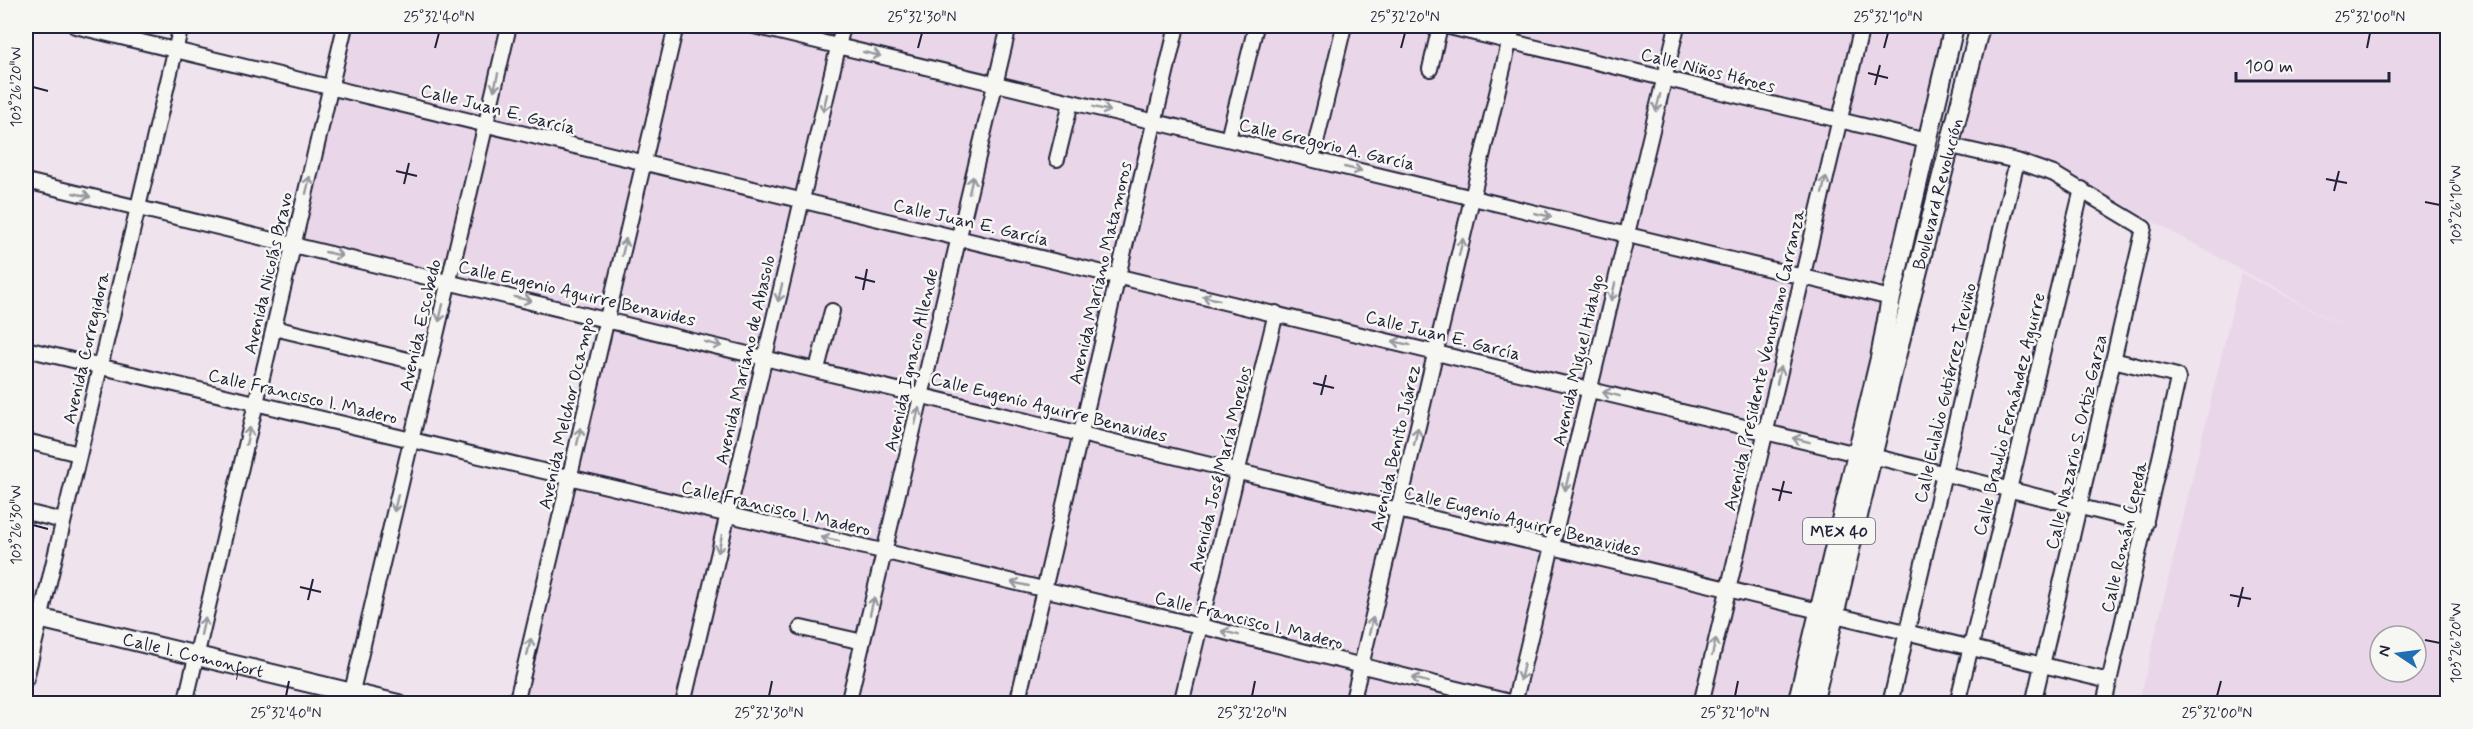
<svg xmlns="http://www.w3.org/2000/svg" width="2473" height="729" font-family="Mynerve,sans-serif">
<rect width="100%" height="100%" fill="#efe3ed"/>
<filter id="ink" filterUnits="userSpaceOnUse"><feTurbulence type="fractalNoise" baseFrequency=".0167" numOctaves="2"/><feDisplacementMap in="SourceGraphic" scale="12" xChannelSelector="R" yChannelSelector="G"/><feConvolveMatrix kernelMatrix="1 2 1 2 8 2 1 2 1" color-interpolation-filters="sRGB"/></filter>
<g filter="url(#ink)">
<path fill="#ead6e9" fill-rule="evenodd" d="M348,26h1610l-158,677h-1282l92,-384 -314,-75z
M1987,26h460v677h-308l102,-430 111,58 -216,-119 -79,-47 -97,-25zM2380,636h36v36h-36z"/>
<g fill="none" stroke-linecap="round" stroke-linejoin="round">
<g stroke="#22223b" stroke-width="18">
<path id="minor" d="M75,26l1782,428
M754,26l1137,272
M1445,26l482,115
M1430,69l10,-43
M1228,139l28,-113
M1951,146l66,15 37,13 90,54 -111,476
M1057,159l14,-57
M1312,159l32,-133
M26,181l1793,430
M274,328l155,37
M26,349l1174,277 318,78
M817,369l15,-58
M26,441l53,13
M1872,456l274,67
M26,512l37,9
M1835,615l274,66
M801,628l62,14
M26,679l155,-653
M185,704l160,-678
M349,704l160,-678
M516,704l160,-678
M683,704l160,-678
M848,704l161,-678
M1017,704l160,-678
M1181,704l95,-391
M1352,704l161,-678
M1514,704l163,-678
M1701,704l161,-678
M1890,704l127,-543
M1957,704l125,-515
M2104,704l74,-325 -1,-3 -64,-16"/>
</g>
<g stroke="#22223b" stroke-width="22">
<g id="major">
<path id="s1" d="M26,615l372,89"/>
<path d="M1797,704l83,-346 11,-60 63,-272"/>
<path id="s2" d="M1813,704l82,-343 85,-335"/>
</g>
</g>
<use href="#minor" stroke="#f6f6f2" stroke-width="14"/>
<use href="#major" stroke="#f6f6f2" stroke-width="18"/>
</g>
<defs><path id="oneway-shaft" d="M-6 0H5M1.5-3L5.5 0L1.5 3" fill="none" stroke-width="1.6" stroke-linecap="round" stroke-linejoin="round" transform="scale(1.5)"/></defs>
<g stroke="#9797a0">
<use href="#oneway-shaft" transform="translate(872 54) rotate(13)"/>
<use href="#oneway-shaft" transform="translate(496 82) rotate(103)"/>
<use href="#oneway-shaft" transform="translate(825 103) rotate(103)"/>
<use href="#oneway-shaft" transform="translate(1658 103) rotate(104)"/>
<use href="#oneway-shaft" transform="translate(1102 109) rotate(14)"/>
<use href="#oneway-shaft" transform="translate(1353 169) rotate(13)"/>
<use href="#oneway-shaft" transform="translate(308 185) rotate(-77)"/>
<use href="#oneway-shaft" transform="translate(971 185) rotate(-77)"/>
<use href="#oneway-shaft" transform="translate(1824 185) rotate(-77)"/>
<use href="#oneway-shaft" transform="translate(82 195) rotate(13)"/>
<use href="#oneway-shaft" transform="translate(1543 215) rotate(13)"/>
<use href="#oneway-shaft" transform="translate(624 247) rotate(-77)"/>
<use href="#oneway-shaft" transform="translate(1461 247) rotate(-77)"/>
<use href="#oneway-shaft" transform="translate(334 254) rotate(13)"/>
<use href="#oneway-shaft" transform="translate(1613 292) rotate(103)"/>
<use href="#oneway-shaft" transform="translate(780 293) rotate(103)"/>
<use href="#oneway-shaft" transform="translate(1211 298) rotate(-167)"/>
<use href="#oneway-shaft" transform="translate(523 299) rotate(13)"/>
<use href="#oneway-shaft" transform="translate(441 313) rotate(103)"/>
<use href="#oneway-shaft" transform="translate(1401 343) rotate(-167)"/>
<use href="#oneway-shaft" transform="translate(713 344) rotate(14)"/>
<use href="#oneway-shaft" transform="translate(1779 375) rotate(-77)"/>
<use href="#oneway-shaft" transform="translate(1611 394) rotate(-166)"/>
<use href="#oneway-shaft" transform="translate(917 416) rotate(-77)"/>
<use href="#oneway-shaft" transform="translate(248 436) rotate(-77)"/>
<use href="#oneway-shaft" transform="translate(579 436) rotate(-77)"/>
<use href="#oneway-shaft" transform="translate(1416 436) rotate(-77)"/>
<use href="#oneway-shaft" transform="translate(1801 440) rotate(-166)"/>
<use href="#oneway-shaft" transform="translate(1567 482) rotate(103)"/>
<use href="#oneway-shaft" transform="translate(396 503) rotate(103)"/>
<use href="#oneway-shaft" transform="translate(830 539) rotate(-167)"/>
<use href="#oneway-shaft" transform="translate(720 544) rotate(103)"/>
<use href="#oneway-shaft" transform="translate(1020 584) rotate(-167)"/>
<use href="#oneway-shaft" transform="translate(872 606) rotate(-77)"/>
<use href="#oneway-shaft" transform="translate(203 626) rotate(-77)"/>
<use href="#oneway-shaft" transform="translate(1371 626) rotate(-77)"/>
<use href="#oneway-shaft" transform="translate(1230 633) rotate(-166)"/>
<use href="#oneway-shaft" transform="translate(529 647) rotate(-77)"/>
<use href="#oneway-shaft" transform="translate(1714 647) rotate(-77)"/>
<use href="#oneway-shaft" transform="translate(1522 672) rotate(103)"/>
<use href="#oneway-shaft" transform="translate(1420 680) rotate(-166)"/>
</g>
</g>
<path fill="none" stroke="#22223b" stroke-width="2" d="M435,48l4,-15M918,48l4,-15M1401,48l4,-15M1884,48l4,-15M2367,48l3,-15M1868,73l20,5M1875,85l5,-20M33,87l15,4M396,171l21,5M2326,179l21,4M404,184l5,-21M2334,191l5,-20M2425,202l15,3M855,277l20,5M863,290l4,-21M1313,383l21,5M1321,395l5,-20M1772,489l20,4M1779,501l5,-20M33,525l15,4M300,587l21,5M2230,595l21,4M308,600l5,-21M2238,607l5,-20M2425,640l15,3M286,696l3,-15M769,696l3,-15M1252,696l3,-15M1735,696l3,-15M2217,696l4,-15"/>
<g text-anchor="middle" stroke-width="5" stroke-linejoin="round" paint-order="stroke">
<rect fill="#f6f6f2" stroke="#626272" stroke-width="1.5" x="1803" y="518" width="72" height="26" rx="4.5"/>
<g font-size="16" font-weight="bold" fill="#22223b">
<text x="1839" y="537">MEX 40</text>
</g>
<g font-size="18" fill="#22223b" stroke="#f6f6f2">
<text transform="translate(1708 70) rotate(14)" y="6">Calle Niños Héroes</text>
<text transform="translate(498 109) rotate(14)" y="6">Calle Juan E. García</text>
<text transform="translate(1327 144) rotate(13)" y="6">Calle Gregorio A. García</text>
<text dy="6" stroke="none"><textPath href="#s2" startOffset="525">Boulevard Revolución</textPath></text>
<text transform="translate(971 222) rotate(13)" y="6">Calle Juan E. García</text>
<text transform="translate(268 273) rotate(-77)" y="6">Avenida Nicolás Bravo</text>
<text transform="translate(1100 273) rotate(-77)" y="6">Avenida Mariano Matamoros</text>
<text transform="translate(577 293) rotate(13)" y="6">Calle Eugenio Aguirre Benavides</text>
<text transform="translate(420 325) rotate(-77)" y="6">Avenida Escobedo</text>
<text transform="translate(1443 335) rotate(14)" y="6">Calle Juan E. García</text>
<text transform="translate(86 348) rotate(-77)" y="6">Avenida Corregidora</text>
<text transform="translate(745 360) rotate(-77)" y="6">Avenida Mariano de Abasolo</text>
<text transform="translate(911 360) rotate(-77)" y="6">Avenida Ignacio Allende</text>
<text transform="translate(1578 360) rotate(-77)" y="6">Avenida Miguel Hidalgo</text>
<text transform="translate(1764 360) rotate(-77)" y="6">Avenida Presidente Venustiano Carranza</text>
<text transform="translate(1945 393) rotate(-77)" y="6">Calle Eulalio Gutiérrez Treviño</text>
<text transform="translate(303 396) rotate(13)" y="6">Calle Francisco I. Madero</text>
<text transform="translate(1049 407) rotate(14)" y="6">Calle Eugenio Aguirre Benavides</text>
<text transform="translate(566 413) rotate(-77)" y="6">Avenida Melchor Ocampo</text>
<text transform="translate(2009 414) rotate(-76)" y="6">Calle Braulio Fernández Aguirre</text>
<text transform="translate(2076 442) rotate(-77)" y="6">Calle Nazario S. Ortiz Garza</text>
<text transform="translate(1395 448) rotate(-77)" y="6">Avenida Benito Juárez</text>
<text transform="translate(1220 469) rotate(-76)" y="6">Avenida José María Morelos</text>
<text transform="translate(776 508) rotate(13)" y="6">Calle Francisco I. Madero</text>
<text transform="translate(1522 521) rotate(14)" y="6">Calle Eugenio Aguirre Benavides</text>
<text transform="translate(2124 537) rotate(-77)" y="6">Calle Román Cepeda</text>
<text transform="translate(1249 620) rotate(14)" y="6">Calle Francisco I. Madero</text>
<text dy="6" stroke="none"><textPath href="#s1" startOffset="172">Calle I. Comonfort</textPath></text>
</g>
</g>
<rect width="2473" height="729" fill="none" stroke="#f6f6f2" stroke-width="66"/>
<g transform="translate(2398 654) rotate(283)"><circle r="28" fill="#f6f6f2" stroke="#a1a1a9" stroke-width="1.5"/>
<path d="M0-4.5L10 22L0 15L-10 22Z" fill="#1f6fb2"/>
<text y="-9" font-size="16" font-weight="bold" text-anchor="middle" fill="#22223b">N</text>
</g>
<path d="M2236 72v9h153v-9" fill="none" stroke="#22223b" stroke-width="3"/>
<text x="2245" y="72" font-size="18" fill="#22223b" stroke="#f6f6f2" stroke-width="4.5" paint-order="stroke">100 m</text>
<rect x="33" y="33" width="2407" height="663" fill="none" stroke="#22223b" stroke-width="2"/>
<g font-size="15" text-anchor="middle" fill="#22223b">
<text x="439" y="22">25°32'40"N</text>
<text x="922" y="22">25°32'30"N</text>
<text x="1405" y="22">25°32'20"N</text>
<text x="1888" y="22">25°32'10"N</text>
<text x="2370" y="22">25°32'00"N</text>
<text transform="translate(16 87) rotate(-90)" y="5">103°26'20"W</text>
<text transform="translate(2456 205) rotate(-90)" y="5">103°26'10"W</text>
<text transform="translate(16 525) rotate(-90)" y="5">103°26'30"W</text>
<text transform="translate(2456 643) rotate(-90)" y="5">103°26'20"W</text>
<text x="286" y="718">25°32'40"N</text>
<text x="769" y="718">25°32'30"N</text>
<text x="1252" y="718">25°32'20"N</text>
<text x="1735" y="718">25°32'10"N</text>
<text x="2217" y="718">25°32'00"N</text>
</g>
</svg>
